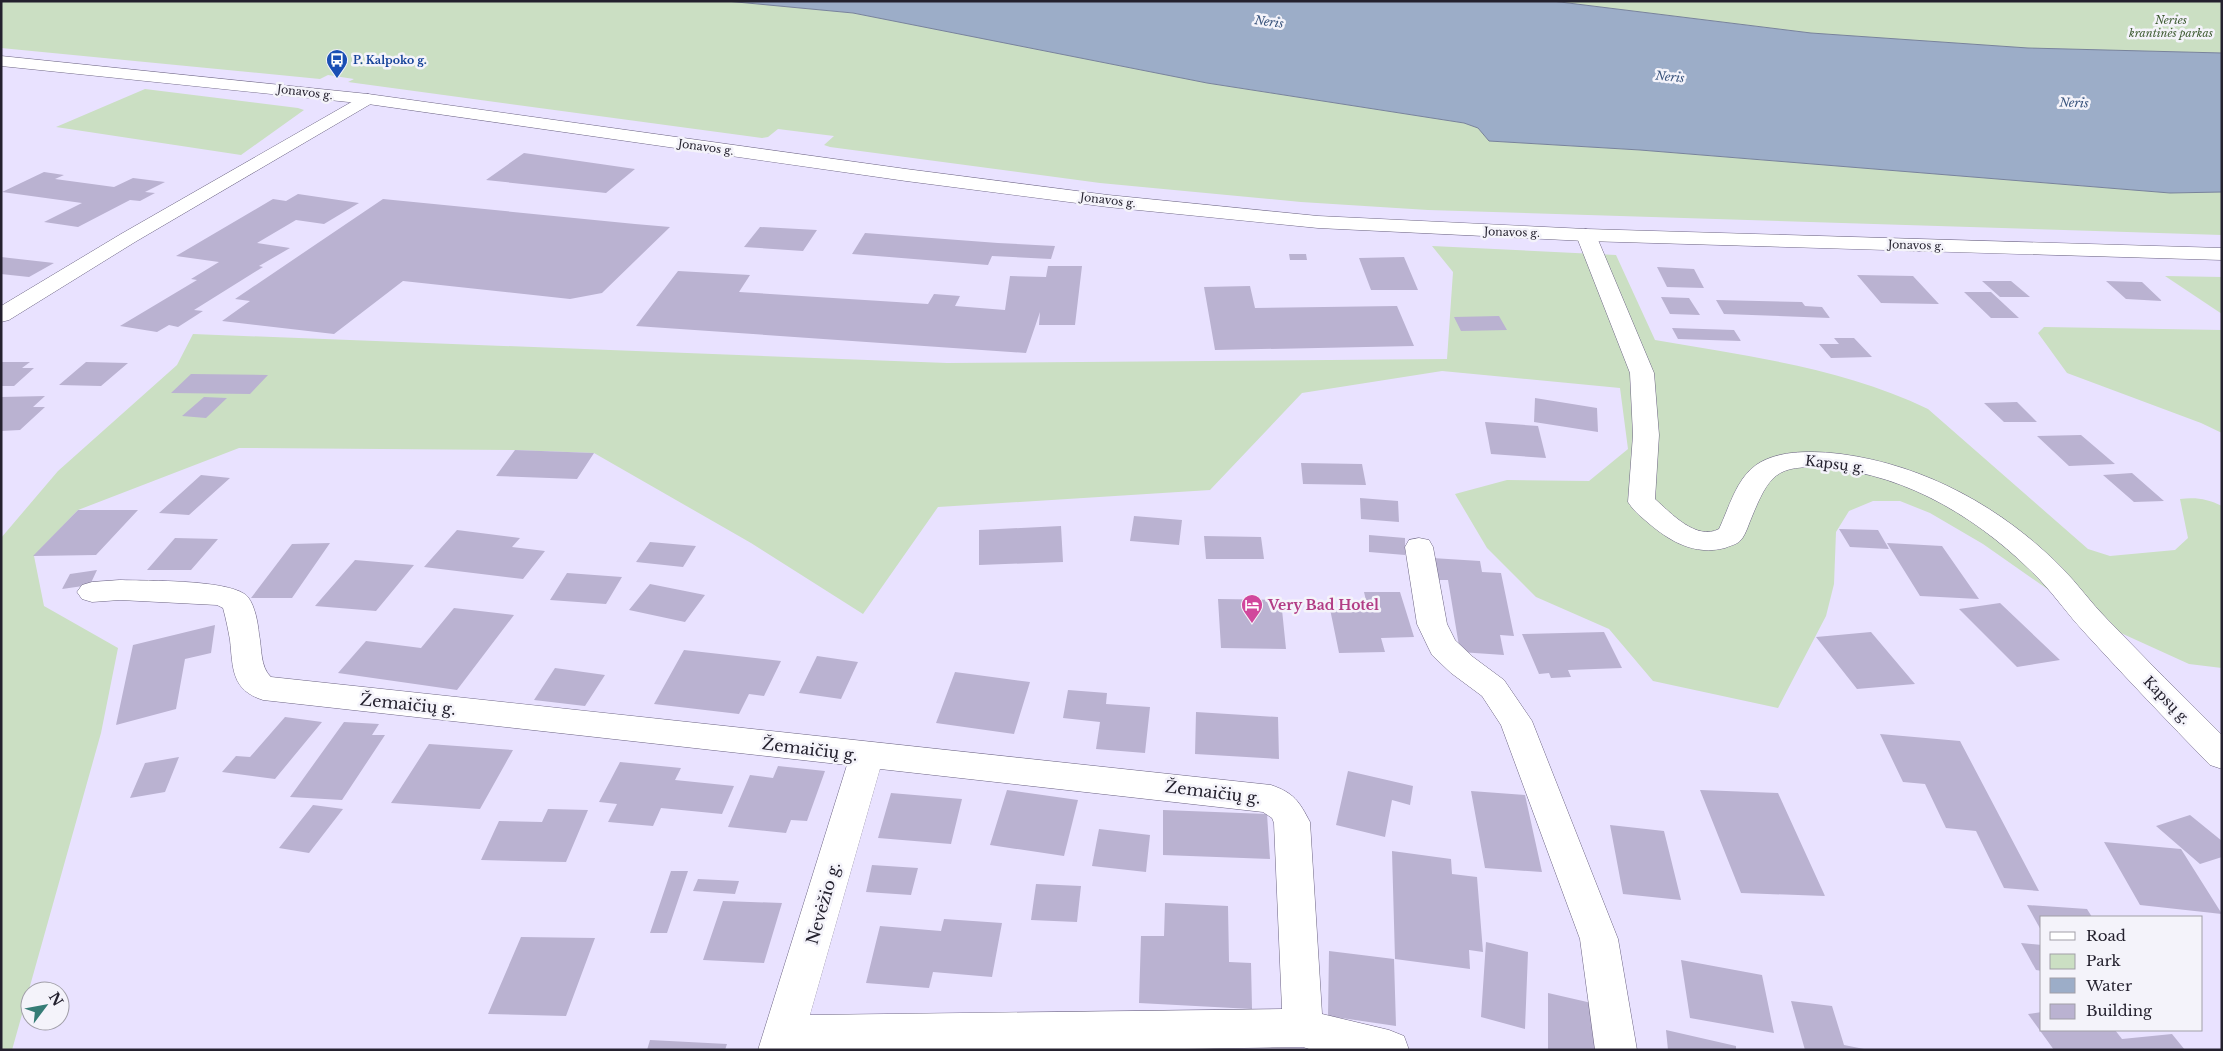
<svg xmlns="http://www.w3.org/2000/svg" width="2223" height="1051" font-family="'Libre Baskerville',serif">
<rect width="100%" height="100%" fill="#e9e2ff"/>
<path fill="#cbdfc3" d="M1,1h725l127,12 354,70 257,40 14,5 11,13 151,9 530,43 52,-1v43l-794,-25 -127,-8 -201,-19 -270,-36 -6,-2 10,-9 -56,-7 -10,8 -6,1 -414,-56 6,-3 -26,-4 -8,4 -319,-31z
M1552,1h670v52l-194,-5 -217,-15z
M145,89l153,19 6,2 -63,45 -185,-28z
M1432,246l184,9 39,85c92,16 188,28 273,69l160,140 22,7 65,-6 13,-12 -8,-39c16,-2 28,0 42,7v162l-33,-4 -99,-45 -107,-75 -53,-31 -30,-12h-27l-24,10 -13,21 -2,52 -8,32 -48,92 -125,-27 -44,-52 -73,-32 -49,-49 -32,-54 52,-14 82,1 39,-32 -8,-61 -178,-17 -140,22 -92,97 -272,17 -75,107 -112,-71 -157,-90 -79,-3 -276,-2 -161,62 -44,46 10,50 74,42 -17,85 -89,317h-11v-512l57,-67 119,-106 16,-31 754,29 500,-4 6,-87z
M2165,276l57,1v37z
M2044,327l178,3v103l-21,-10 -134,-50 -29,-40z"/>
<path fill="#9cadc8" stroke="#78839a" d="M726,1h826l259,32 217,15 194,5v139l-52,1 -530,-43 -151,-9 -11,-13 -14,-5 -257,-40 -354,-70z"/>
<path fill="#bab2d1" d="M524,153l111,16 -29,24 -120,-13z
M44,172l20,3 -9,4 59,8 19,-9 32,4 -20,10 10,1 -15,8 -10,-1 -52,27 -34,-5 38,-19 -80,-11z
M298,194l61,9 -35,21 -28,-4 -39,23 33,5 -31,18 4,1 -69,43 9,1 -25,16 -9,-2 -12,7 -37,-6 77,-46 -6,-1 28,-17 -43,-6 97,-57 13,2z
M383,199l252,25 35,3 -68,66 -32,6 -167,-18 -69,53 -112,-13 28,-20 -15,-2z
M760,227l57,3 -14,21 -59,-4z
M865,233l133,10 57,3 -4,13 -59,-3 -4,9 -136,-11z
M1289,254h17l1,6h-17z
M1,257l53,6 -25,14 -28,-3z
M1404,257l14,33h-47l-12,-32z
M1048,266h34l-7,59h-36l1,-13 -14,41 -390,-27 42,-55 72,4 -11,17 189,12 6,-10 26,2 -5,10 50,4 5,-34 36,1z
M1657,267l37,2 10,19 -37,-1z
M1857,275l56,1 26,28 -58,-1z
M1982,281h29l19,16h-30z
M2106,281l36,1 20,19 -36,-2z
M1250,286l5,22 142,-2 17,40 -199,4 -11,-63z
M1964,292h27l28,26h-28z
M1661,297l28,1 11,17 -30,-1z
M1716,300l86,2 3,4 17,1 8,11 -106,-4z
M1499,316l8,14 -46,1 -7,-14z
M1672,328l62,2 7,11 -63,-2z
M1834,338h20l18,19 -41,1 -12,-14h20z
M1,362h29l-8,6h12l-20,18h-13z
M86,362l42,1 -27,23 -42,-1z
M191,374l77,1 -18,19 -79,-1z
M45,396l-12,11h12l-25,23 -19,1v-34z
M204,397l23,1 -21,20 -24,-2z
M1535,398l62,10 1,24 -64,-10z
M2017,402l20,20h-33l-20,-19z
M1485,422l53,4 8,32 -55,-4z
M2081,435l34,29 -46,2 -32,-30z
M515,450l79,3 -17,26 -81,-3z
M1301,463l61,1 4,21 -63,-1z
M2132,473l32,28 -30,1 -31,-27z
M201,475l29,3 -41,37 -30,-2z
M1360,498l38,3 1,21 -38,-3z
M78,510h60l-42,45 -63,1z
M1134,516l48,4 -3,25 -49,-4z
M1061,526l2,36 -84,3v-35z
M1839,529l39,1 11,19 -39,-2z
M457,530l63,8 -8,9 33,4 -22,28 -99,-12z
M1369,535l36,3v17l-36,-3z
M1204,536l57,1 3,22h-58z
M175,538l43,1 -27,31h-44z
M650,542l46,4 -13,21 -47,-5z
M330,543l-38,55h-41l41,-54z
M1887,543l55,3 37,53 -59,-3z
M1432,558l48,3 2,11 19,1 13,63 -14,-1 4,20 -44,-3 -12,-72h-12z
M355,560l59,5 -38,46 -61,-5z
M97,570l-7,15 -28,4 8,-15z
M567,573l55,4 -16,27 -56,-4z
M650,584l55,11 -20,27 -56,-12z
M1364,592h36l14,45 -33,1 4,14 -46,1 -9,-44h38z
M1218,599l63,1 5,49 -65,-1z
M2000,603l60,57 -43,7 -58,-58z
M454,608l60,7 -57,75 -119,-17 28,-32 55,7z
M215,625l-4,28 -26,6 -9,50 -60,16 17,-80z
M1604,632l18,36 -54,2 3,7 -20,1 -2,-5 -10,1 -17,-40z
M1871,632l44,52 -58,5 -41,-52z
M684,650l97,11 -17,35 -15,-2 -10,20 -85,-10z
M817,656l41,6 -17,37 -42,-6z
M555,668l50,7 -20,31 -51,-6z
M955,672l75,10 -16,52 -78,-11z
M1068,690l39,3 -1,11 44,3 -5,46 -49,-4 4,-27 -37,-4z
M1196,712l82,5 1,42 -84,-5z
M285,717l37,5 -47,57 -53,-7 14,-16 14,1z
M344,722l35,2 -7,11h13l-43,65 -52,-3z
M1880,734l80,7 79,150 -35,-3 -28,-57 -30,-3 -21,-44 -22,-2z
M429,744l84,6 -33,59 -89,-6z
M179,757l-14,35 -35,6 15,-35z
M620,762l61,6 -6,12 59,6 -12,28 -61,-6 -8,18 -45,-4 9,-18 -18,-2z
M778,766l47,5 -18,50 -16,-1 -5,13 -58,-6 22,-52 23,3z
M1348,771l65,15 -3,19 -18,-5 -7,37 -49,-12z
M1007,790l71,10 -14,56 -74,-11z
M1700,790l78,3 47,103 -84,-3z
M1471,791l54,4 17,77 -57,-4z
M891,793l71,6 -11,45 -73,-6z
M313,805l30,4 -34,44 -30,-5z
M548,809l40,1 -22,52 -85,-2 18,-39 43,1z
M1163,810l104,4 3,45 -107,-4z
M2190,815l32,26v16l-22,7 -44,-38z
M1610,825l54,6 17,69 -58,-6z
M1099,829l51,6 -4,37 -54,-6z
M2104,842l77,7 41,65 -82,-9z
M1392,851l59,8 1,15 25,3 6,75 -14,-2 1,19 -75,-10z
M872,865l46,3 -7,27 -45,-3z
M671,871h17l-21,62h-17z
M698,879l41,2 -4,13 -42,-3z
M1036,884l45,2 -4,36 -46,-2z
M723,901l59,2 -18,60 -61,-3z
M1165,903l63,3 1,56 22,1 1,46 -113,-6 2,-67h23z
M2027,905l60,4 5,8h-50v15z
M944,919l58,4 -10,54 -59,-5 -4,16 -63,-5 14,-57 61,5z
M521,937l74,1 -29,78 -78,-2z
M1486,942l42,10 -3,77 -44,-12z
M2021,943l21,2v26l-6,-1z
M1329,951l65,8 2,67 -68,-10z
M1681,960l81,15 12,58 -84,-15z
M1548,993l48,11 1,46h-49z
M1791,1001l41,5 12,39 25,5h-64z
M2042,1012v18h73l7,9 50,-5 13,16h-131l-26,-36z
M1666,1030l70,16v4h-68z
M650,1040l77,4 -2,6h-78z"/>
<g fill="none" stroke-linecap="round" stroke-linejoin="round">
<g stroke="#6c6483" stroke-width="1">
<path id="minor" d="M368,94l6,2 2,3 -2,3 -239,140 -126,78 -8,2v-16l120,-72 241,-138z
M1586,229l7,2 3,4 58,138 5,62 -4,64c16,14 41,42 64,30 10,-21 17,-50 37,-64 23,-16 59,-14 85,-11 84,11 162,54 221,114 16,16 29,35 45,51 38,39 76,78 115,116v34l-12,-4c-42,-43 -84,-87 -125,-132 -16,-17 -29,-36 -45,-53 -56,-58 -131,-106 -214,-112 -50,-4 -57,7 -75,51 -3,7 -6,18 -12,23 -4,3 -10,4 -14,6 -31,8 -56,-7 -79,-27 -7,-6 -13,-11 -18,-19l5,-67 -3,-62 -54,-138 3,-4z
M1419,538l10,2 4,7 14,77 8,16 18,17 31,23 28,41 86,218 19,111h-42l-15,-111 -79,-214 -19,-29 -31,-23 -19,-18 -4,-8 -11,-23 -12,-77 4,-7z
M120,580c26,1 113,-1 128,17 7,9 10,26 11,37 3,14 1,33 12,43l1000,108c23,8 28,16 39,37l12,192 67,16 15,6 5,14h-97l-9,-3 -177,3h-368l89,-285 -584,-65c-32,-10 -30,-32 -33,-60 -2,-11 -4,-21 -7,-32l-6,-3 -97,-5 -28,2 -10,-3 -5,-7 5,-7 10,-3zM880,769l383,43 9,6 2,5 8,186 -472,6z"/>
</g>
<g stroke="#6c6483" stroke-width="1">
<path id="major" d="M1,56l367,38 538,75 202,26 210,21 268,13 636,19v12l-636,-19 -268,-13 -210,-21 -202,-26 -538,-77 -367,-38z"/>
</g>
<use href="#minor" fill="#fff" fill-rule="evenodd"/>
<use href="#major" fill="#fff" fill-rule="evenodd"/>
</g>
<defs>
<g id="bus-pin" transform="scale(1.125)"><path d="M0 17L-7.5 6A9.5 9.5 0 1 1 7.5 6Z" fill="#1a4fb4" stroke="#f4f3fa"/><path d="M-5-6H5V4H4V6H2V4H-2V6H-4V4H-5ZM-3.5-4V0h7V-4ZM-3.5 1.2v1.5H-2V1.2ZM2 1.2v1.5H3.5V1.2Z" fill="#fff"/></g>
<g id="hotel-pin" transform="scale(1.125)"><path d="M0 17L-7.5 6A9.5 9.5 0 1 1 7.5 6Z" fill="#d1479c" stroke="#f4f3fa"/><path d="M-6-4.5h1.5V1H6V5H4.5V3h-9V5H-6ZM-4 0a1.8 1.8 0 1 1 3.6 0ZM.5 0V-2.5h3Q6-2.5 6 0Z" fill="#fff"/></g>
</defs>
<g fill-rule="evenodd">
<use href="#bus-pin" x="337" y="60"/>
<use href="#hotel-pin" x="1252" y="605"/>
</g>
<g text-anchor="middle" stroke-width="5" stroke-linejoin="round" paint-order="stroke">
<g font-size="11" font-style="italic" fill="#3f5c33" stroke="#f4f3fa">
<text x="2171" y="24">Neries<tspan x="2171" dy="13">krantinės parkas</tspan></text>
</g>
<g font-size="11" font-weight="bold" fill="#164399" stroke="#f4f3fa" text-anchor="start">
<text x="353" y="64">P. Kalpoko g.</text>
</g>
<g font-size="11" fill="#24212e" stroke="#f4f3fa">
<text transform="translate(305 92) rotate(7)" y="4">Jonavos g.</text>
<text transform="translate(706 147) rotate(8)" y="4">Jonavos g.</text>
<text transform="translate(1108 200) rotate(7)" y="4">Jonavos g.</text>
<text transform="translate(1512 232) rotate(2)" y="4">Jonavos g.</text>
<text transform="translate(1916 245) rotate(2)" y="4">Jonavos g.</text>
</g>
<g font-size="12" font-style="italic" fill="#3c567e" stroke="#f4f3fa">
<text transform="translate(1269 22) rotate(8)" y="4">Neris</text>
<text transform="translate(1670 77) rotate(6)" y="4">Neris</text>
<text transform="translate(2074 103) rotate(2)" y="4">Neris</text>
</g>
<g font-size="14" fill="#24212e" stroke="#f4f3fa">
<text transform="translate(1835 464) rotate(7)" y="5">Kapsų g.</text>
<text transform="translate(2167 700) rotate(46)" y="5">Kapsų g.</text>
</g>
<g font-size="14" font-weight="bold" fill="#b23c85" stroke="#f4f3fa" text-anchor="start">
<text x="1268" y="610">Very Bad Hotel</text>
</g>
<g font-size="16" fill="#24212e" stroke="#f4f3fa">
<text transform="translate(408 704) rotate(6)" y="6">Žemaičių g.</text>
<text transform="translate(810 749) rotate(7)" y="6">Žemaičių g.</text>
<text transform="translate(1213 792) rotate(7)" y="6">Žemaičių g.</text>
<text transform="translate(823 903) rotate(-74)" y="6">Nevėžio g.</text>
</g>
</g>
<rect width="2223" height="1051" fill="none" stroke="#24212e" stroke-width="5"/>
<rect x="2040" y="916" width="162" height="115" fill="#f4f3fa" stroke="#a19fa8"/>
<rect x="2050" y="932" width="25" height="8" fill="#ffffff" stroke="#a19fa8"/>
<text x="2086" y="941" font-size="15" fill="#24212e">Road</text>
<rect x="2050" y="954" width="25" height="15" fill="#cbdfc3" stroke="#a19fa8"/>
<text x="2086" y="966" font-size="15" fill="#24212e">Park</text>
<rect x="2050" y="978" width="25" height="15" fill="#9cadc8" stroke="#a19fa8"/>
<text x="2086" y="991" font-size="15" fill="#24212e">Water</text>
<rect x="2050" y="1004" width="25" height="15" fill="#bab2d1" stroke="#a19fa8"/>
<text x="2086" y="1016" font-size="15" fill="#24212e">Building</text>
<g transform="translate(45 1006) rotate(58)"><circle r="24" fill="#f4f3fa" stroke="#a19fa8"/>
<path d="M0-4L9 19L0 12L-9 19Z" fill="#357c76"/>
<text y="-8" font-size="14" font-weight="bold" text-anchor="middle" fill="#24212e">N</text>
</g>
</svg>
